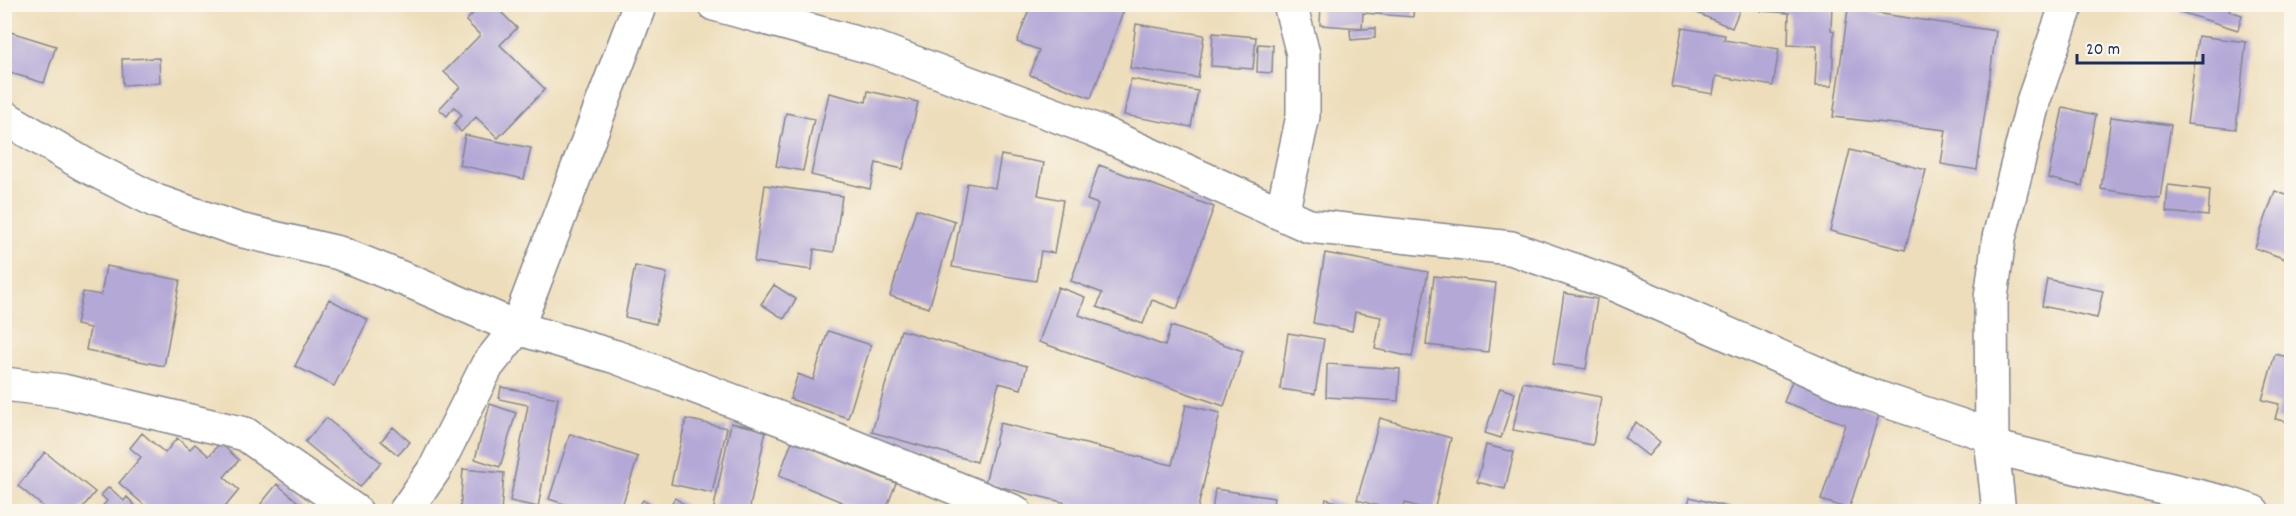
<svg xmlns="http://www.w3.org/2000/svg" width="2296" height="516" font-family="Dekko,sans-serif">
<rect width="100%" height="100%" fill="#fbf7ec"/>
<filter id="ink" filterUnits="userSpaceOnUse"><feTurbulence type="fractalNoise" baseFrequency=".0167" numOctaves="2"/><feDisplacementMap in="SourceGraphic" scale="12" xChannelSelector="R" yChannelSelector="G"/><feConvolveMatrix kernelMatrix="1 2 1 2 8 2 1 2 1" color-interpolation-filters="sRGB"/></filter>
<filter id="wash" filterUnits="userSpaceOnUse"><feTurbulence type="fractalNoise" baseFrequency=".008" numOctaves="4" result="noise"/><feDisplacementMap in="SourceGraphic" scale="24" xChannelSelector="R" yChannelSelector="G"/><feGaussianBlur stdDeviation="1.35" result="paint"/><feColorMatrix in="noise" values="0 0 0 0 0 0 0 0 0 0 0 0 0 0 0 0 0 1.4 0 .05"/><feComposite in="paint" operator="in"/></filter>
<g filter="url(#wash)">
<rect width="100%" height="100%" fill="#edddba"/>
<g id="blocks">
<path fill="#b4a8d7" d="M482,4h11l24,24 -17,17 45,44 -47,49 -22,-21 -15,15 -7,-8 8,-9 -8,-8 -7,9 -8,-7 21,-22 -16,-15 36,-37 -14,-14z
M1031,4h95l-35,94 -61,-23 9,-25 -22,-8z
M1321,4h93l-1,13 -50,-4 -1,15 -42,-3z
M1676,4h66l-10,24z
M1761,4h71l-1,26 3,1 -2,55h-17l2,-40 -29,-1 1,-32 -28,-2z
M2179,4h52l-2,7 13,4 -4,15 -61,-19z
M1848,9l148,22 -19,139 -36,-6 5,-34 -113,-13z
M1136,24l68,11 -6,43 -68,-10z
M1375,28v10l-24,2 -1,-10z
M1682,28l43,7 -1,5 55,9 -6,37 -57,-10 -3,18 -41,-7z
M4,30l52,16 -12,37 -40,-12z
M1213,33l43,4 -3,32 -42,-3z
M2198,36l48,6 -10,87 -49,-5z
M1258,44l15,1 -1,28 -15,-1z
M159,58l1,25 -37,2 -1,-26z
M1131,79l67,12 -7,36 -67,-12z
M868,91l50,11 -15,67 -27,-6 -6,26 -59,-14 18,-82 37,9z
M2063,107l33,8 -14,71 -34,-8z
M786,113l28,6 -11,52 -27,-5z
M2111,117l60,8 -11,73 -59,-9z
M465,135l66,13 -7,31 -65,-14z
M1850,150l76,20 -21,80 -75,-19z
M1001,155l43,8 -6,32 25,5 -9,53 -13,-2 -5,30 -84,-14 15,-84 28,5z
M1099,165l115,42 -37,102 -25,-9 -9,24 -46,-17 5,-14 -31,-12 27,-77 -11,-4z
M765,185l77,11 -8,56 -20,-3 -2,21 -58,-8z
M2168,185l42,5 -2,26 -42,-4z
M2275,191l17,6v53l-4,10 -33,-12z
M916,209l39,12 -26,87 -39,-12z
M1325,253l103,19 -16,85 -37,-8 6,-32 -26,-5 -3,19 -39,-8z
M106,266l74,14 -16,86 -78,-16 4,-22 -14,-3 7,-33 18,3z
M635,266l32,7 -11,51 -31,-7z
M1434,276l62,7 -8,69 -62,-7z
M2047,279l56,12 -6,27 -55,-12z
M774,285l22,14 -12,20 -23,-15z
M1058,287l27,10 -6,18 86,31 6,-20 72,25 -19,55 -185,-64z
M1564,293l33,6 -11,70 -33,-5z
M329,299l39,21 -34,66 -39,-20z
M901,330l126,36 -6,23 -22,-6 -22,79 -105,-30z
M828,331l43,14 -23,73 -58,-19 8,-25 15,6z
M1288,333l36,6 -9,55 -35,-5z
M2275,354l17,4v65l-17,-4 4,-15 -17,-4z
M1327,364l73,5 -2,32 -72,-4z
M1792,381l88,31 -31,97 -28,-9 24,-76 -61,-22z
M1523,382l78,15 -8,48 -80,-15z
M501,387l57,11 -20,109 -28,-6 18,-96 -29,-6z
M1500,388l15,5 -14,45 -16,-5z
M490,404l26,9 -16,54 -25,-8z
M1186,405l34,8 -23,99h-94l-118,-29 15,-60 172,42z
M326,418l55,44 -21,25 -55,-45z
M1380,418l71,20 -17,73 -29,-8 -2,9h-3l-43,-12z
M686,419l41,9 -15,65 -41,-9z
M1636,422l24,20 -12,14 -24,-19z
M731,423l35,7 -17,82h-36z
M393,427l17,15 -12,13 -17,-14z
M142,433l23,20 12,-15 13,11 5,-5 14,12 11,-13 19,17 -15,17 15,13 -18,22h-69l-33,-29 22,-26 -11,-9z
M570,434l68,23 -18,55h-32l-39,-13z
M792,441l104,42 -11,29h-19l-87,-36z
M1486,445l28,7 -9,37 -28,-7z
M45,452l50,40 -16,20h-29l-32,-26z
M463,469l41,4 -3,39h-41z
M277,484l33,28h-52l-2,-2z
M109,487l15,14 3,-4 14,15h-38l-3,-3 7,-8 -6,-6z
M1215,489l59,9 -2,14h-60z
M1690,497l51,14 -1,1h-54z
M675,498l20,14h-30z
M1326,499l45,12v1h-48z
M643,500l18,12h-26z"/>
</g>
</g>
<g filter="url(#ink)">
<use href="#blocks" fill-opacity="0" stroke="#84868c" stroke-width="1.5"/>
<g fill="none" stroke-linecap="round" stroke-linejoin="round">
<g stroke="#84868c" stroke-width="36">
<path id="minor" d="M714,4l164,45 217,81 214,96 202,22 102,36 247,108 132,44
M4,117l81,48 71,36 83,29 100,23 75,30 103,45 99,29 221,83 178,72
M1282,214l21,-98v-62l-13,-50
M4,384l59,7 182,43 111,78
M1992,447l234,56 27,9
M405,512l31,-45 51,-101 30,-38 123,-324
M1999,512l-7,-65 -1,-149 8,-60 35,-139 33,-95"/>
</g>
<use href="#minor" stroke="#fff" stroke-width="33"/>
</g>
</g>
<rect width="2296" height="516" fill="none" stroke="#fbf7ec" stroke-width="24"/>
<path d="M2077 54v9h126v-9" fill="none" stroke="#1b2f5e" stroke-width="3"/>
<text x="2086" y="54" font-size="18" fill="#1b2f5e" stroke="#fbf7ec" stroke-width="4.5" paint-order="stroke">20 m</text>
</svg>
